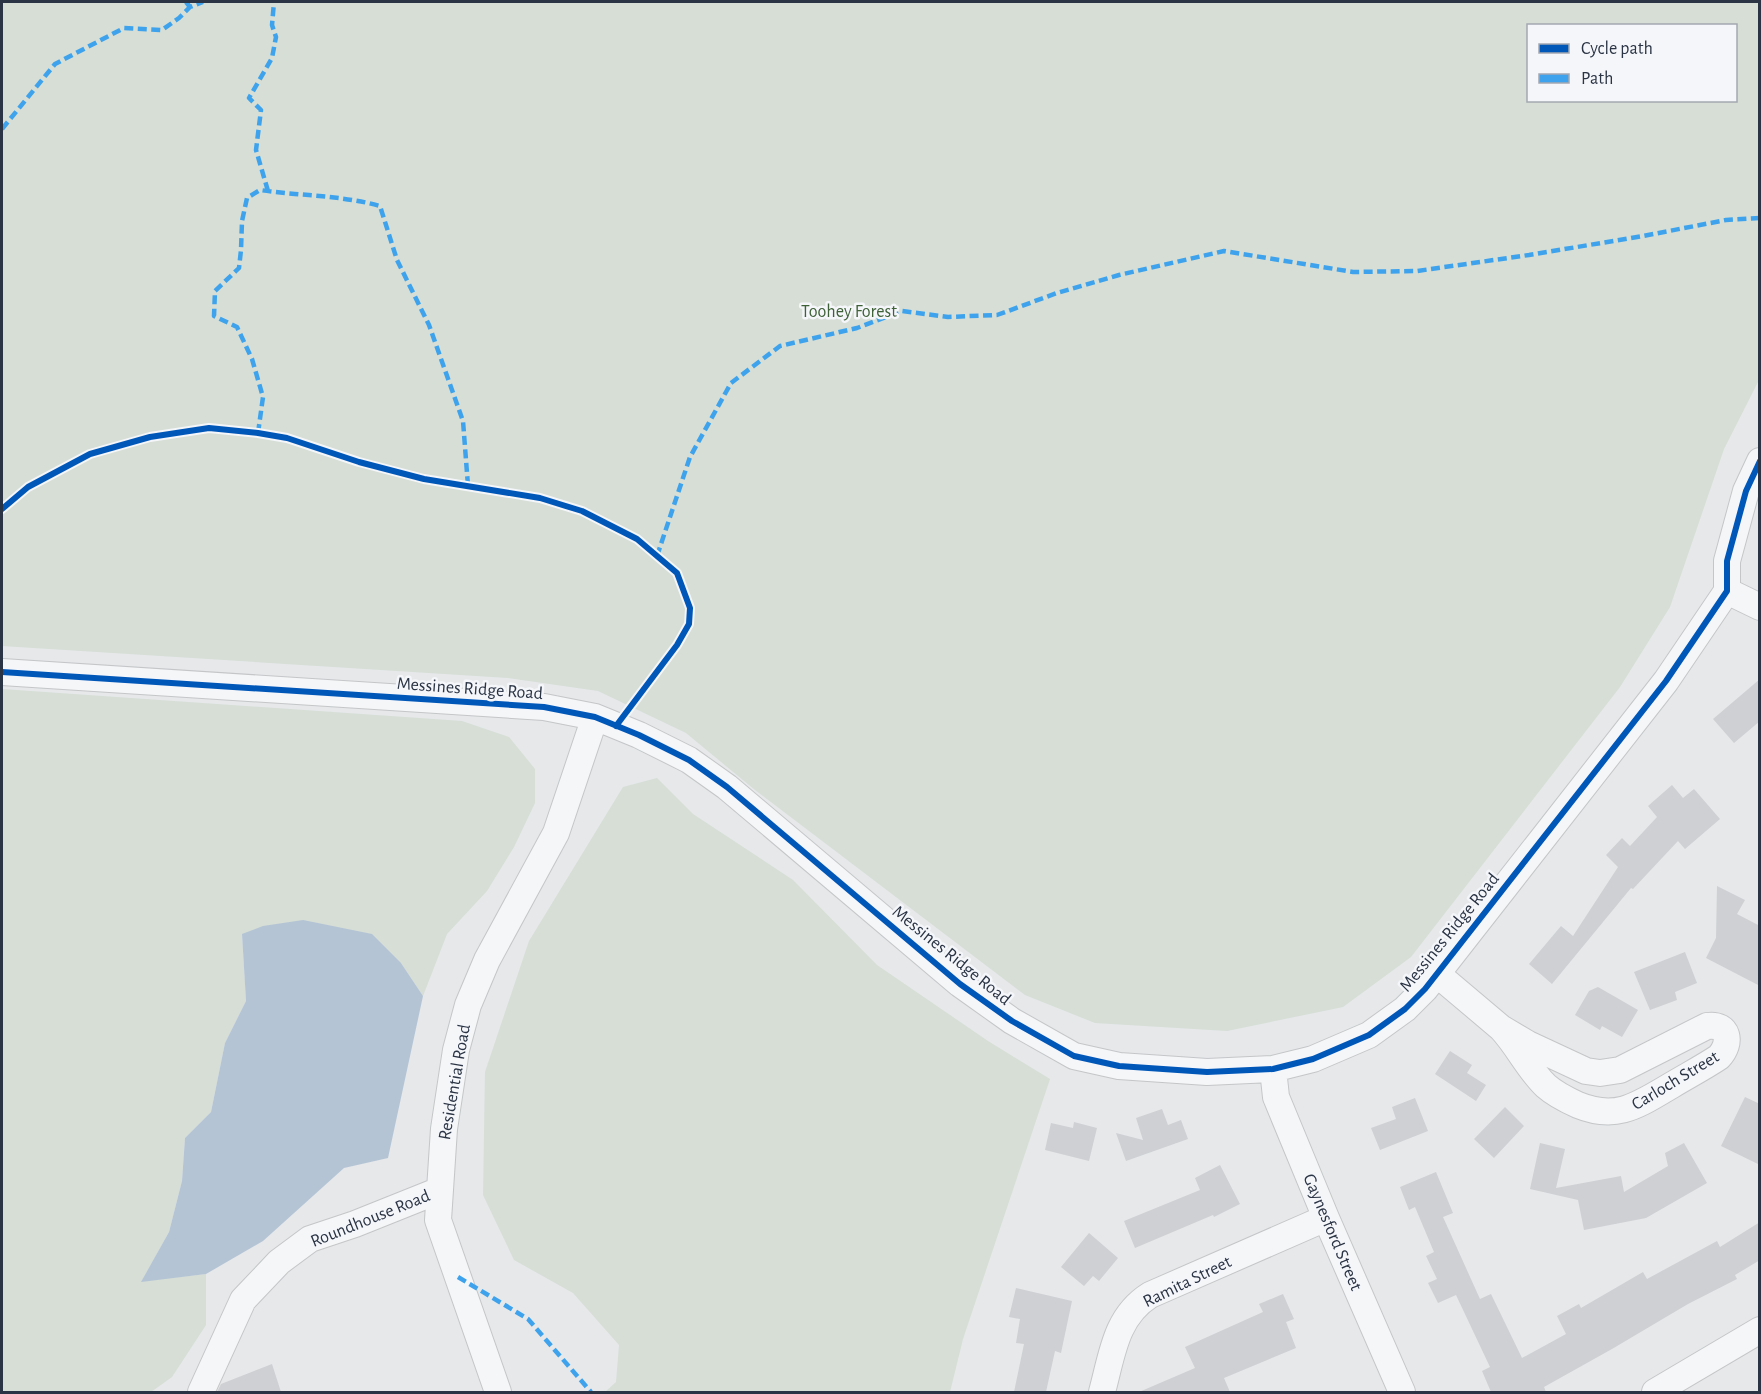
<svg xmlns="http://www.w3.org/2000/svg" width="1761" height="1394" font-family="'Alegreya Sans',sans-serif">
<rect width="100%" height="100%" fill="#e6e8ea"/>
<path fill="#d6ded6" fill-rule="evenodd" d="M2,2h1757v378l-35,69 -54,158 -50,80 -209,270 -68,50 -116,24 -132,-8 -70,-28 -270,-205 -69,-57 -88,-42 -90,-13 -506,-32zM1528,26h208v74h-208z
M2,689l460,32 47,16 26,32v34l-21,44 -27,44 -40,43 -24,62 -22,-33 -159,-29 4,67 -21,42 -14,69 -26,26 -3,43 -13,51 -27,49 64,-7v51l-34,52 -21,15h-149z
M657,778l36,36 100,66 84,85 111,76 62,38 -87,260 -13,53h-345l11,-10 3,-37 -46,-52 -59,-33 -31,-65 2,-123 44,-131 94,-154z"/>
<path fill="#b4c4d5" d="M303,920l69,14 29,29 22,33 -35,162 -44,10 -81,73 -57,33 -65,8 28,-50 13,-51 3,-43 26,-26 14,-69 21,-42 -4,-67 21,-8z"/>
<path fill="#ced0d3" d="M1760,679v42l-26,22 -21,-24z
M1672,785l11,13 11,-9 26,30 -35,30 -7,-8 -45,48 -2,-1 -79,96 -23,-20 32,-38 12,10 45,-69 -12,-12 16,-17 8,8 27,-29 -9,-11z
M1717,886l28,14 -8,14 23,12v60l-54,-28 10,-20z
M1685,952l12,31 -22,9 2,8 -27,10 -16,-38z
M1598,987l40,23 -16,27 -20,-11 -2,4 -25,-15 14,-24z
M1450,1051l22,14 -5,8 19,12 -10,16 -41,-27z
M1745,1097l15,7v61l-39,-19z
M1415,1098l13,33 -48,19 -9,-22 25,-9 -4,-12z
M1505,1107l19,19 -30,32 -20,-19z
M1162,1109l6,16 13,-5 7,19 -62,22 -10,-28 27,7 -7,-22z
M1074,1122l23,6 -8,33 -44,-11 6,-27 22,5z
M1540,1143l25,6 -9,39 65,-12 3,16 44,-26 -3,-13 19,-10 23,40 -61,35 -62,12 -6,-30 -48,-11z
M1220,1165l20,39 -26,13 -1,-2 -78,33 -11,-27 76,-31 -5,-12z
M1436,1172l17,41 -10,4 37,82 11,-5 31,64 44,-24 -9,-18 22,-12 2,4 62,-36 4,7 70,-38 3,6 40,-25v38l-25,15 2,4 -49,25 -76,45 -68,38 2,5h-55l-9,-21 8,-4 -34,-72 -18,8 -10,-20 9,-4 -11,-23 8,-4 -19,-45 -6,3 -9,-23z
M1089,1233l29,25 -19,23 -6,-5 -9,10 -23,-19z
M1016,1288l56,13 -11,52 -6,-2 -9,41h-32l10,-48 -8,-1 4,-24 -11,-2z
M1283,1294l11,25 -8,3 10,26 -72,30 6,14h-91l56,-24 -10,-21 78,-35 -4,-8z
M272,1364l9,28h-64l4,-8z"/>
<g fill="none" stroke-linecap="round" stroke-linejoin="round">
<g stroke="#c4c6c8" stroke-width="28">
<path id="minor" d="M1727,591l33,16
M2,672l542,35 51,10 44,18 50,25 38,27 233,197 52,37 62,35 45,10 88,6 66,-3 40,-10 56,-24 36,-26 20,-20 241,-308 61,-90v-30l19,-70 14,-30
M1437,974l64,54 27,16 58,27 14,2 20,-3 87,-44c22,-3 25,17 12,31 -15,10 -32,19 -47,28 -34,20 -55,36 -94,20 -11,-5 -23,-11 -32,-19 -18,-17 -28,-40 -45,-58
M1273,1069l3,28 50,121 76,174
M201,1392l42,-92 36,-38 31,-23 45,-15 85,-34
M498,1392l-60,-172 6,-91 12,-79 12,-45 19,-45 69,-127 39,-116
M1102,1392c10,-36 13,-75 48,-97l176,-77
M1655,1392l105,-62"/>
</g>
<use href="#minor" stroke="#f5f6f7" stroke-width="26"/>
<path stroke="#3ea3ec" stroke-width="4.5" stroke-dasharray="9 4.5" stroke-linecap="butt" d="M186,2l4,5 13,-5
M2,129l53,-65 69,-36 38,2 17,-12 11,-11
M268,191l-12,-41 5,-40 -12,-12 23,-40 4,-21 -4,-12 2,-23
M258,433l5,-36 -11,-38 -15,-32 -23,-11 1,-25 24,-23 2,-18 1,-29 5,-23 13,-8c40,6 81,5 120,16l17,54 32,65 34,96 5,65
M657,556l33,-99 41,-74 49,-37 77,-18 45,-17 46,6 49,-2 60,-22 62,-18 105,-24 129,21 64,-1 112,-16 114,-19 83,-16 34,-2
M458,1277l70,42 63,73"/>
<g stroke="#f4f6f9" stroke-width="10">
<path id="cycleway" d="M2,509l26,-22 62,-33 60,-17 59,-9 49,5 29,5 72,24 65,17 116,19 42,13 55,28 40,34 13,35 -1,16 -12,21 -61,81
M2,672l542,35 51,10 44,18 50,25 38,27 233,197 52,37 62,35 45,10 88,6 66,-3 40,-10 56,-24 36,-26 20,-20 241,-308 61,-90v-30l19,-70 14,-30"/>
</g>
<use href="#cycleway" stroke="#0057b8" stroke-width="6"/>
</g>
<g text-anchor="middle" stroke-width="5" stroke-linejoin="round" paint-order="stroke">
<g font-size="18" fill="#3f6138" stroke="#f4f6f9">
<text x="849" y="317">Toohey Forest</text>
</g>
<g font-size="18" fill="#2b3445" stroke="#f4f6f9">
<text transform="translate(470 688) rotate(4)" y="6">Messines Ridge Road</text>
<text transform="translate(1449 932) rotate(-51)" y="6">Messines Ridge Road</text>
<text transform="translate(952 955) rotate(39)" y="6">Messines Ridge Road</text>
<text transform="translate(1675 1080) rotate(-31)" y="6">Carloch Street</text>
<text transform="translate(454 1082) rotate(-80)" y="6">Residential Road</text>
<text transform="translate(370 1218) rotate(-22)" y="6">Roundhouse Road</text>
<text transform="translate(1333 1232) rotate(67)" y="6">Gaynesford Street</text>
<text transform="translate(1187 1281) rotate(-26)" y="6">Ramita Street</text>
</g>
</g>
<rect width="1761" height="1394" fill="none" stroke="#2b3445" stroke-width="6"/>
<rect x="1527" y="24" width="210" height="78" fill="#f4f6f9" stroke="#a4a8b1" stroke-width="1.5"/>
<rect x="1539" y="44" width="30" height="9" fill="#0057b8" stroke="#a4a8b1" stroke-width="1.5"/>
<text x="1581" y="54" font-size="18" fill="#2b3445">Cycle path</text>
<rect x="1539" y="74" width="30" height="9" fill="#3ea3ec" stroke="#a4a8b1" stroke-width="1.5"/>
<text x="1581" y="84" font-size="18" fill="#2b3445">Path</text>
</svg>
